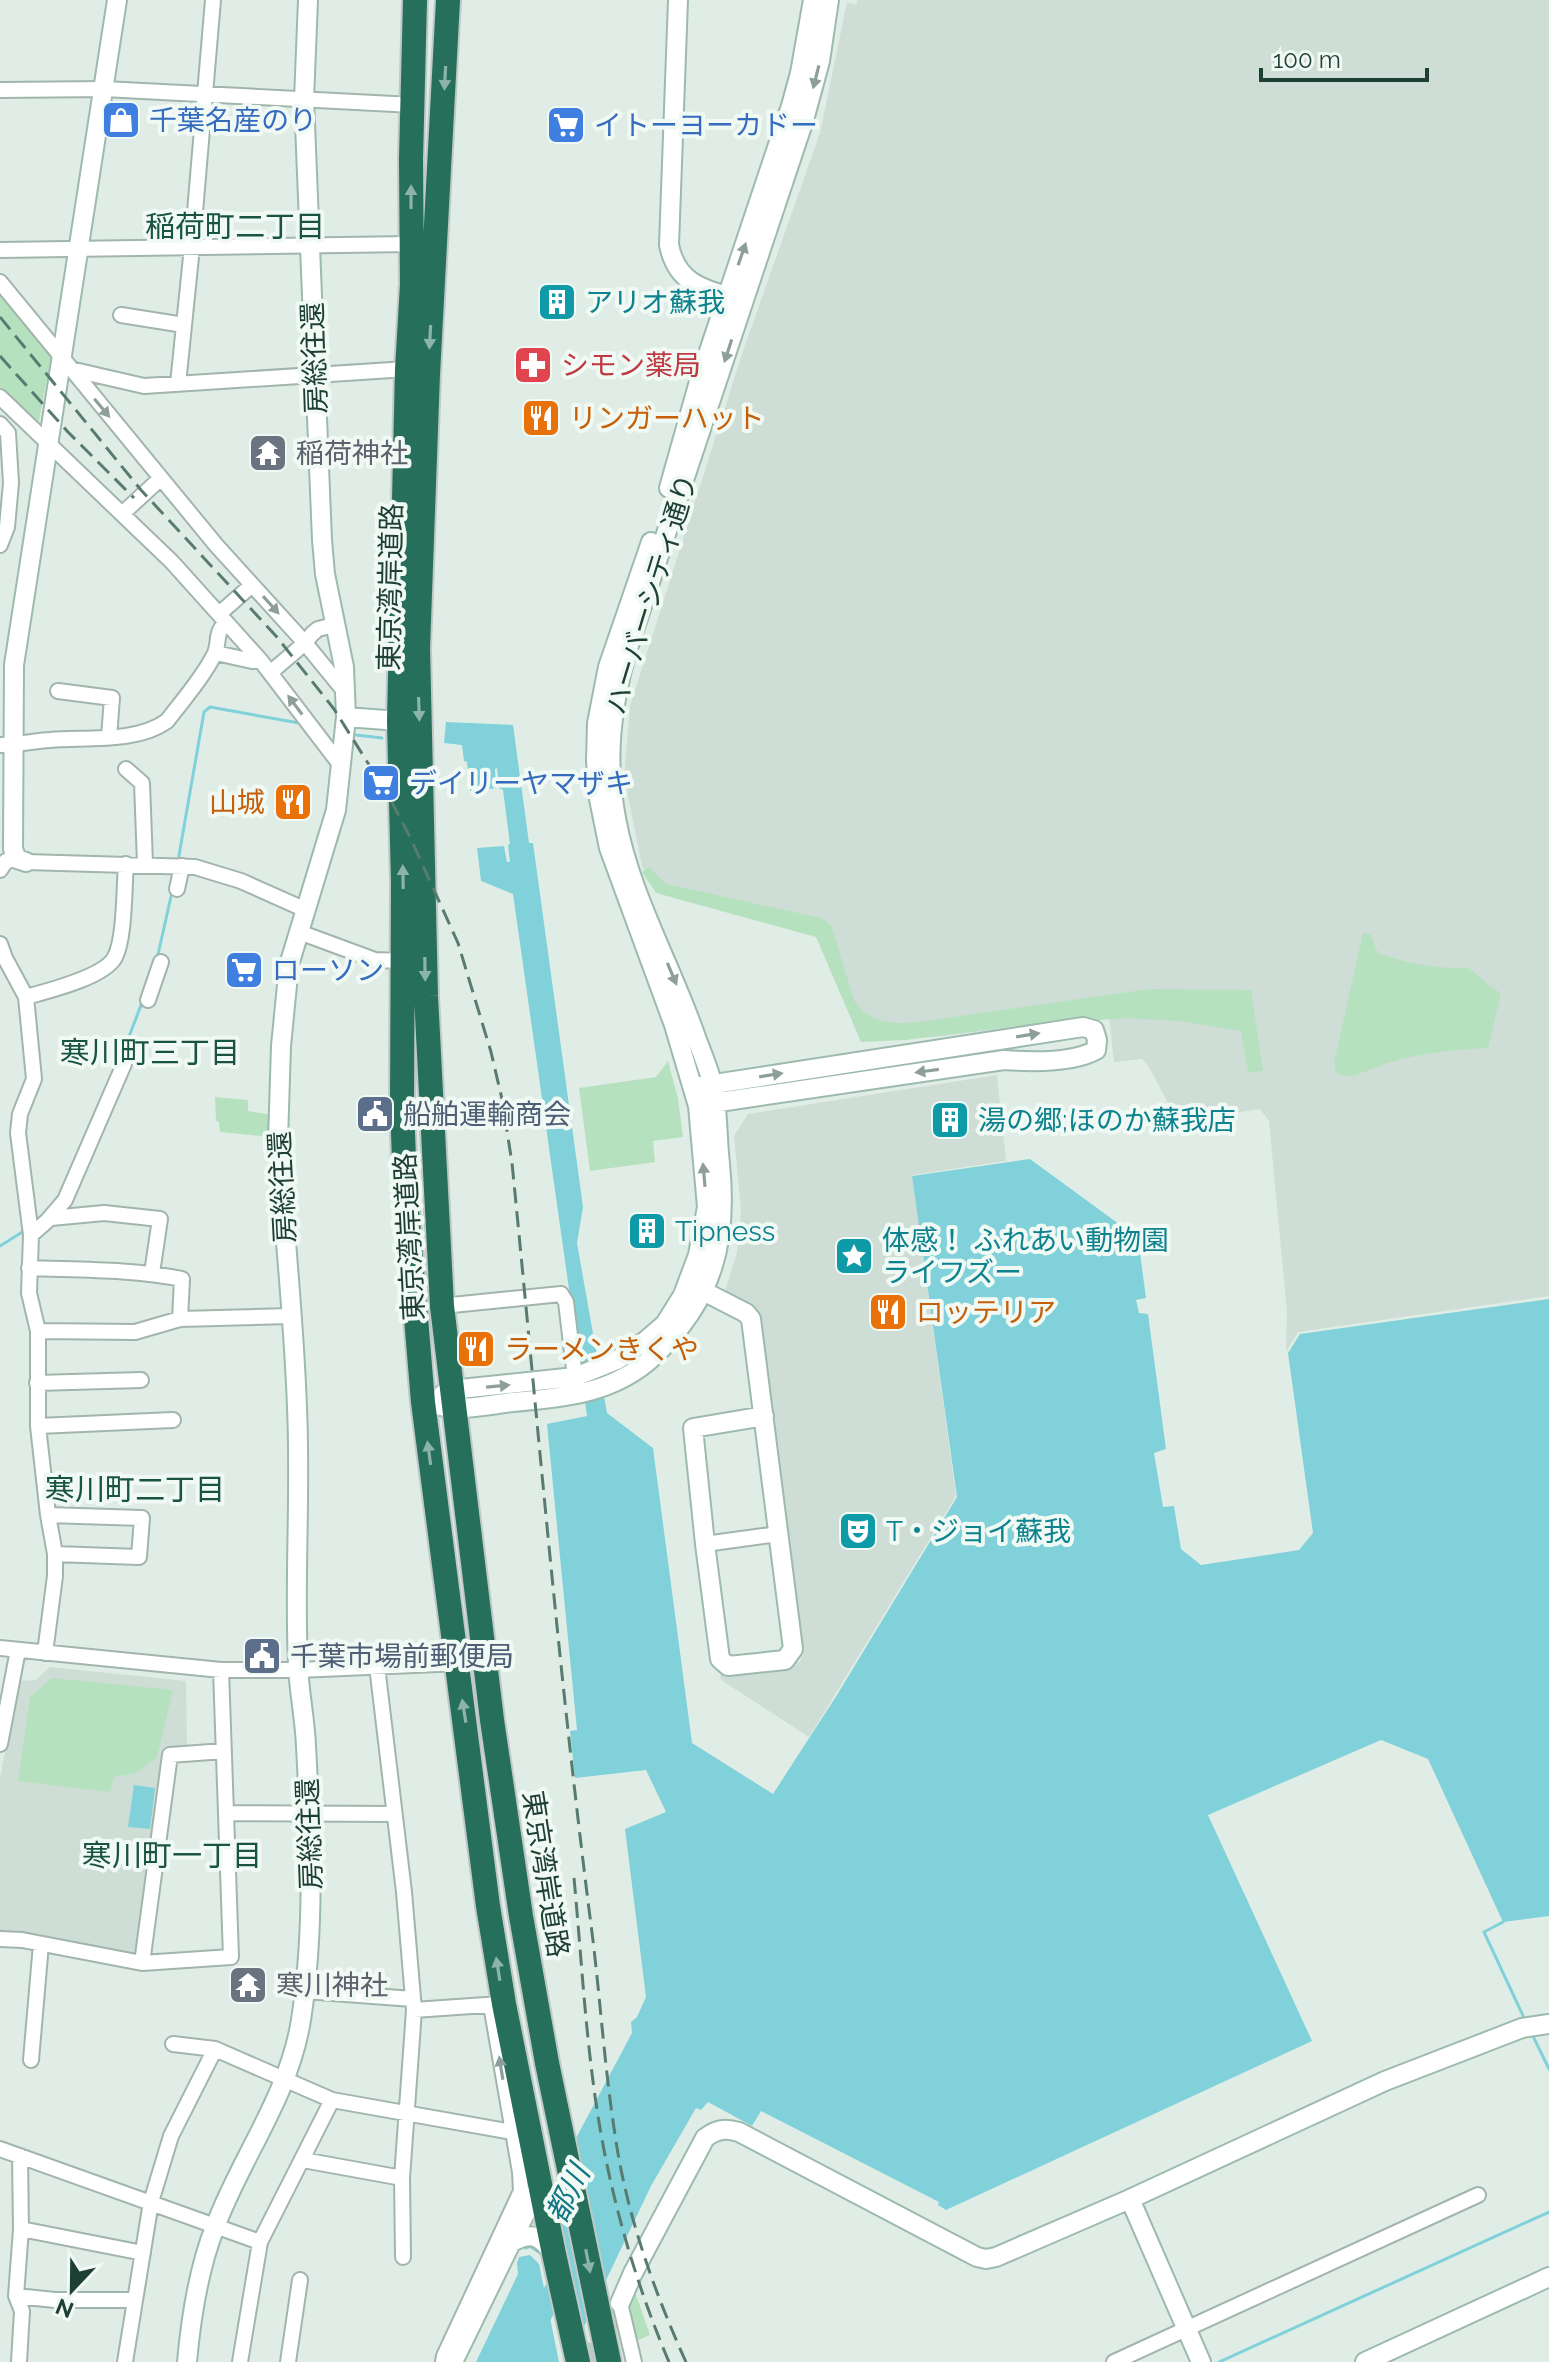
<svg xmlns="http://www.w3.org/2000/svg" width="1549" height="2362" font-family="Raleway,'Noto Sans JP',sans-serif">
<rect width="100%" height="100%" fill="#e0ede6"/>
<path fill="#ceddd5" d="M858,0h691v1296l-251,36 -12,20 1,-40 -18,-191 -9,-12 -71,11 -9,-3 -7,-5 -24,-45 -7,-8 -28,3 -5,-46 -173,21 -75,1 -42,-107 -162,-38 -15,-27 -18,-89 6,-71 113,-355 77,-218 27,-131 9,3z
M997,1075l9,86 -94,14 44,321 -147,241 -88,-57 -1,-9 80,-9 3,-8 -50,-343 -30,-14 14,-44 4,-43 -7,-74 14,-22z
M50,1667l136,14 1,69h-21l-30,202 -3,5 -133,-22v-157l19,-97 17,-1z"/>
<path fill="#b6e1bf" d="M0,289l52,63 -13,69h-6l-33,-34z
M649,867l17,17 155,34 10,7 23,75c13,23 39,25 64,22l232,-33 101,1 12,81 -15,1 -7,-41 -61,-10 -53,-3 -112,8 -109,14 -45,2 -45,-105 -160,-44 -14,-21z
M1363,933l7,1 8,19c29,11 61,16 91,15l22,19 10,6 -13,55c-40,2 -80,6 -117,21 -12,5 -22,11 -35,3l-2,-9z
M668,1061l10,37 5,39 -30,4 2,21 -65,9 -11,-83 77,-11z
M215,1097l33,3v11l24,4v22l-52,-5 -1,-10 -3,-1z
M52,1678l121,12 -16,67 -21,16 -22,4 -4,15 -92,-11 12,-84z
M633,2286l17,49 -14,6 -7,-42z"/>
<path fill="#80d1d9" d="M446,722l67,3 16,118h4l50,364 -6,36 30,170 46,35 39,295 81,51 64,-99 120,-198 -45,-321 118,-17 108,79 8,60 -10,2 3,13 9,1 18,135 -12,4 9,54 11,-1 7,43 20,16 98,-15 14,-17 -25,-180 12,-19 249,-35v617l-46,6 -75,-163 -47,-19 -173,75 104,226 -366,169 -8,-5 1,-3 -178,-91 -9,15 -44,-24 -7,8 -5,-2 -45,78 -84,176h-3l-22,-106 -12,-8 -6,2 50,-108 58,-109 -1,-11 6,-5 9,-20 -21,-168 41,-17 -20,-42 -71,8 -5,-47 7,-1 -30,-306 40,-8 -74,-522 -32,-13 -4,-33 27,-2 3,16h3l-2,-17 2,-1 -7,-54 -4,-2 -2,-20 -2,1 1,19 -26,3 -3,-29 -3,-1 -2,-16 -18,-2z
M134,1785l21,3 -5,41 -22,-2z
M530,2255l9,9 20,98h-83l42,-88 -1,-11 2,-6z"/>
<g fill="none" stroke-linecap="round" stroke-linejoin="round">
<path stroke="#80d1d9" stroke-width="3" d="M356,735l26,3
M178,861l26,-149 6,-5 89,16
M157,959l15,-67
M120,1060l23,-60
M0,1246l24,-15
M1503,1922l-19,10 42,90
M1531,2032l18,37
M1219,2362l330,-150"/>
<path stroke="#80d1d9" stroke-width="20" d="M519,2362l44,-90"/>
<path stroke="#b9cac2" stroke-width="18" stroke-dasharray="18 9" stroke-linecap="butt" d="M588,2362l32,-59"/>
<g stroke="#a2b5ad" stroke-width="18">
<path id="street" d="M0,90l104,-1 309,16
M0,250l411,-6
M0,282l216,263 89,98 40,49
M121,315l63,10
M70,369l74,17 263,-17
M178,384l14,-137 21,-247
M0,397l172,165 89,99 81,106
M0,424l8,9 3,50 -4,44 -7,18
M122,514l39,-36
M219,614l33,-29
M216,653l36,8h9
M270,673l35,-30 7,-9 6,-5 16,-4
M58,691l54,7 -3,39
M0,745c17,0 33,-4 50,-5 36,-3 87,3 117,-19 16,-21 34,-41 46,-64 8,-12 0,-22 13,-35
M126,769l16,14 3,81
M26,862l169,5 46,14 65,29
M0,870l6,-9 11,-2
M177,889l5,-23
M299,932l76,28 28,1
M0,944l5,14 21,39 8,82 -14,35 -2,19 13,102 -2,58 9,38v95l10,89 7,39v22l-10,77
M26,997c22,-6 79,-20 89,-40 10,-19 9,-70 11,-93
M148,1000l13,-38
M51,1218l53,-5 56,6 -8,54
M31,1235l16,-14 18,-21 59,-136
M29,1268c51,2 103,1 153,11l-2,40
M442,1306l119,-12 5,8 9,75
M38,1331l97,1 45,-13 111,-3
M37,1383l104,-3
M38,1426l135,-6
M48,1515l94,3 -3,39 -84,-3
M705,1544l73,-10
M0,1648l221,22h77l187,-8
M377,1666l27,226 10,118 -12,168 1,79
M0,1744l18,-94
M226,1813l168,1
M0,1939l22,1 120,23 89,-6 -10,-287
M142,1963l28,-208 54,-4
M305,1991l108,8
M414,2010l86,-6
M173,2044l42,5 117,51 180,32
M31,2060l10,-116
M0,2149l260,93
M303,2160l99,18
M21,2229l122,24
M16,2296l39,4h80
M620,2303l14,59
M19,2362l3,-51 -6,-15 5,-67 -1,-73
M125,2362l26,-160 20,-66 44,-87
M240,2362l20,-120 72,-142
M288,2362l12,-82
M443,2362l1,-6 77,-165 -1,-19 -29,-167
M1114,2362l364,-167"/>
</g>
<g stroke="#9dbaae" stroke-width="22">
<path id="secondary" d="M678,0l-9,245c8,39 34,44 68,54
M669,488l31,-110 91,-272 9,-33 13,-73
M346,717l53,4
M26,862l-9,-3 -4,-10 1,-184 103,-665
M701,1086l382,-59 11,3 3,10 -1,10c-23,13 -65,12 -92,10l-298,44
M703,1291l43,22 5,6 42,330 -8,11 -57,6 -8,-7 -15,-115 -12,-116 71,-12
M443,1394l8,-4 124,-13 42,-17 27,-18 21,-18 18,-29 15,-40 9,-48 -9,-101 -24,-81 -65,-177 -11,-54 -2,-34 1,-37 11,-56 43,-125
M423,1402c10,2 20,5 30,6 19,1 41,-4 60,-6 51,-4 102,-9 141,-46 59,-57 74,-113 66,-192 -3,-26 -2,-53 -7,-78 -4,-16 -10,-31 -16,-46 -25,-74 -67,-144 -81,-222 -11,-58 -5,-111 11,-167l177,-531 16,-59 9,-61
M1130,2199l71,163
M510,2243c22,-12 29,-8 44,11
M620,2303l13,-30 72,-135c12,-9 20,-10 34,-6l238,125 9,2 10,-2 134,-58 255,-118 137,-53 27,-4
M187,2362c4,-45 11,-92 28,-135 26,-70 74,-131 86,-207 14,-91 10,-182 5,-274 -1,-27 -7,-54 -8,-81 -4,-86 3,-171 -1,-257 -3,-89 -13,-179 -19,-268l3,-94 8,-81 47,-155 10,-93 -2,-50 -19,-93 -3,-34 -18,-440 4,-100
M453,2362l87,-179
M1365,2362l184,-85"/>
</g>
<g stroke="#c0c9c6" stroke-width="28">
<path id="highway" d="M415,0l-4,159 1,126 -5,84 -8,352 4,161 -1,224 3,80 18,216 65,504 16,98 50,250 24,108
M448,0l-20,374 -10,274 8,348 16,310 50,414 29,196 26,147 62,299"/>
</g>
<use href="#street" stroke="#fff" stroke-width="14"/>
<use href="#secondary" stroke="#fff" stroke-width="18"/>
<use href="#highway" stroke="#266f5b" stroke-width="24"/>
<path stroke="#587b6f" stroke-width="3" stroke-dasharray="16 8" stroke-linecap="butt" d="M0,317l141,173 135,146 58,73 54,86 22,42 48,106 33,109 11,47 10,64c25,251 46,503 78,754 10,74 14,150 26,224 11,74 39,153 70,221
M0,356l68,76 66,66
M574,1878c8,85 12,171 27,256 14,78 37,155 68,228"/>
</g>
<defs><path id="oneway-solid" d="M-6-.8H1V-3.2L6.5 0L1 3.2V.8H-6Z" transform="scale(2)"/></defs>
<g fill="#8e9f9a">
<use href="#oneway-solid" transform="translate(816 77) rotate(104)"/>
<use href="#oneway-solid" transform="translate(742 254) rotate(-71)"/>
<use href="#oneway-solid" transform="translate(728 351) rotate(108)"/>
<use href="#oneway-solid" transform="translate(102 408) rotate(50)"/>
<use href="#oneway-solid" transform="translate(271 605) rotate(48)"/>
<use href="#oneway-solid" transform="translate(295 705) rotate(-127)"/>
<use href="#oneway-solid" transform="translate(672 974) rotate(67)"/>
<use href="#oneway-solid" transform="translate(1028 1035) rotate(-9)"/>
<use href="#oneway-solid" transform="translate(927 1071) rotate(172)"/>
<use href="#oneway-solid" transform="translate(771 1075) rotate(-9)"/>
<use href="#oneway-solid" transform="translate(704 1175) rotate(-95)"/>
<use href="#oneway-solid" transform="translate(498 1386) rotate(-5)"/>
<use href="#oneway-solid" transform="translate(501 2068) rotate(-99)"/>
</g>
<g fill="#8cb4a8">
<use href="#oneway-solid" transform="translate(445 78) rotate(93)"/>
<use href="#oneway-solid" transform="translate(411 197) rotate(-90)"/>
<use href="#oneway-solid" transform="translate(430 337) rotate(93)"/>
<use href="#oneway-solid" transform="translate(419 709) rotate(88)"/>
<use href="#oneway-solid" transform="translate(403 877) rotate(-91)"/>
<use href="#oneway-solid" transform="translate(425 969) rotate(89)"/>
<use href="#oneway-solid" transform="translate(429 1453) rotate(-98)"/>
<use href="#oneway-solid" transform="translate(464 1711) rotate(-99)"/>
<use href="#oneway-solid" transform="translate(498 1969) rotate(-99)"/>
<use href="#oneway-solid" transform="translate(588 2261) rotate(79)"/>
</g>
<defs>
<g id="shop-square" transform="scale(2)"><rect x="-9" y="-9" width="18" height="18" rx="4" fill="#3f7fe0" stroke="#f1f9f4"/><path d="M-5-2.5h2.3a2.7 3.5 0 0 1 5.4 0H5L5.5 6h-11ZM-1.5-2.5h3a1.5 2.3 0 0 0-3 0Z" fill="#fff"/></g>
<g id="supermarket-square" transform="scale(2)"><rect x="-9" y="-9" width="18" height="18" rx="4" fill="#3f7fe0" stroke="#f1f9f4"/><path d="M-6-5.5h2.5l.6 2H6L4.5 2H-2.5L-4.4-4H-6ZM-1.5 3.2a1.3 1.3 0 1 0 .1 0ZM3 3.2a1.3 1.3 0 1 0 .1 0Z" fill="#fff"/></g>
<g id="building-square" transform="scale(2)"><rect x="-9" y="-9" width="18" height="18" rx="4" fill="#0f9aa8" stroke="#f1f9f4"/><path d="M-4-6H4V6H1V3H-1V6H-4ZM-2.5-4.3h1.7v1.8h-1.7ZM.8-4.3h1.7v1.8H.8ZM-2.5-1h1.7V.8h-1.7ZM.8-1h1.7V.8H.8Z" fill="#fff"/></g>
<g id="pharmacy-square" transform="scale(2)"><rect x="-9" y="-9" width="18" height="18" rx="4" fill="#e0444e" stroke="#f1f9f4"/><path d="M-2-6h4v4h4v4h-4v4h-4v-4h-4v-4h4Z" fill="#fff"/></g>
<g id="restaurant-square" transform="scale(2)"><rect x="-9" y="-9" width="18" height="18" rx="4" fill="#e8710a" stroke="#f1f9f4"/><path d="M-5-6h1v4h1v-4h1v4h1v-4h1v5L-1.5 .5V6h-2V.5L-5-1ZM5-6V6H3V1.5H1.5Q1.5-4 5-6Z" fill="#fff"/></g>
<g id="temple-square" transform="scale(2)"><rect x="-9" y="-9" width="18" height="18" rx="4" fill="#6b7280" stroke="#f1f9f4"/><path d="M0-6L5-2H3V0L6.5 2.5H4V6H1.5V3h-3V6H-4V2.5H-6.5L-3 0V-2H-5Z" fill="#fff"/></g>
<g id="civic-square" transform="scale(2)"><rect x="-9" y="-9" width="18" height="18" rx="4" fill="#5c6f8a" stroke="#f1f9f4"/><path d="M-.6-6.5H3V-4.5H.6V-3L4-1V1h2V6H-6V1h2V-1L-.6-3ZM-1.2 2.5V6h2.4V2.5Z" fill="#fff"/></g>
<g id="sight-square" transform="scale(2)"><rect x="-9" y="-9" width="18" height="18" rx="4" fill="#0f9aa8" stroke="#f1f9f4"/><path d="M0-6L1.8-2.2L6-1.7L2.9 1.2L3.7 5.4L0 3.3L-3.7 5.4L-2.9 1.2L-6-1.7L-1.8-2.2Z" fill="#fff"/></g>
<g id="theatre-square" transform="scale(2)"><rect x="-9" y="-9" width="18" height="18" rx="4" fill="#0f9aa8" stroke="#f1f9f4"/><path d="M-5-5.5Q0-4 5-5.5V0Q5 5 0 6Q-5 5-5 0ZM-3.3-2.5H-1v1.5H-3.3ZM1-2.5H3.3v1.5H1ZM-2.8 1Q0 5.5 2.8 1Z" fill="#fff"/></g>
</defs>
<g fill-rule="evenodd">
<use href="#shop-square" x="121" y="120"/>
<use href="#supermarket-square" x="566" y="125"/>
<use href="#building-square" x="557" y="302"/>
<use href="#pharmacy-square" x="533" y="365"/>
<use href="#restaurant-square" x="541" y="418"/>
<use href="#temple-square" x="268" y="453"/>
<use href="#supermarket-square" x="381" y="783"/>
<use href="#restaurant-square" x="293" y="802"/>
<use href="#supermarket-square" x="244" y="970"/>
<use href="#civic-square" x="375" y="1114"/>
<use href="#building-square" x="950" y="1120"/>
<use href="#building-square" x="647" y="1231"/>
<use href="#sight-square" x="854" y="1256"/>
<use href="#restaurant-square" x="888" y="1312"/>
<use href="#restaurant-square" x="476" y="1349"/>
<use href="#theatre-square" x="858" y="1531"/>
<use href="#civic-square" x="262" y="1656"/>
<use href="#temple-square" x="248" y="1985"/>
</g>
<g text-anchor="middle" stroke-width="8" stroke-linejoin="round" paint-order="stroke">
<g font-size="28" fill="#366cbe" stroke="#f1f9f4" text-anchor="start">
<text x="149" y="130">千葉名産のり</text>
<text x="594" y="135">イトーヨーカドー</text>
<text x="409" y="793">デイリーヤマザキ</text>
<text x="272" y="980">ローソン</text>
</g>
<g font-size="28" fill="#0d838f" stroke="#f1f9f4" text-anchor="start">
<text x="585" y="312">アリオ蘇我</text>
<text x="978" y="1130">湯の郷;ほのか蘇我店</text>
<text x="675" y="1241">Tipness</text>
<text x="882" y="1250">体感！ ふれあい動物園<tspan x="882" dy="32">ライフズー</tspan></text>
<text x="886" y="1541">T・ジョイ蘇我</text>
</g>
<g font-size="28" fill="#1e3f34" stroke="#f1f9f4">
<text transform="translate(314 358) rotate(-92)" y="10">房総往還</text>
<text transform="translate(390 587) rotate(-89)" y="10">東京湾岸道路</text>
<text transform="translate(651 594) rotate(-73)" y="10">ハーバーシティ通り</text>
<text transform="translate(282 1187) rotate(-93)" y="10">房総往還</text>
<text transform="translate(409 1237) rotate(-93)" y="10">東京湾岸道路</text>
<text transform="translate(309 1834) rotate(-92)" y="10">房総往還</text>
<text transform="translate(546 1874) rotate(81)" y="10">東京湾岸道路</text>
</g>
<g font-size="28" fill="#be3a42" stroke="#f1f9f4" text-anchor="start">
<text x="561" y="375">シモン薬局</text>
</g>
<g font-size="28" fill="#c56008" stroke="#f1f9f4" text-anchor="start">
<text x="569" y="428">リンガーハット</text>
<text x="265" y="812" text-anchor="end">山城</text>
<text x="916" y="1322">ロッテリア</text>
<text x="504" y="1359">ラーメンきくや</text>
</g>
<g font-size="28" fill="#5b616d" stroke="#f1f9f4" text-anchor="start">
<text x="296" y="463">稲荷神社</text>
<text x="276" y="1995">寒川神社</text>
</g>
<g font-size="28" fill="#4e5e75" stroke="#f1f9f4" text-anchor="start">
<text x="403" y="1124">船舶運輸商会</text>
<text x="290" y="1666">千葉市場前郵便局</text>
</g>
<g font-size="30" fill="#185441" stroke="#f1f9f4">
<text x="235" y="237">稲荷町二丁目</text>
<text x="150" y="1063">寒川町三丁目</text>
<text x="135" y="1500">寒川町二丁目</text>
<text x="172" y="1866">寒川町一丁目</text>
</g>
<g font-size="30" font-style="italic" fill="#117782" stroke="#f1f9f4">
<text transform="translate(568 2194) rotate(-64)" y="10">都川</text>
</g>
</g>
<g transform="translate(72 2290) rotate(202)" stroke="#f1f9f4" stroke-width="6" paint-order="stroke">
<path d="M0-6L14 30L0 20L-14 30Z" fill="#1e3f34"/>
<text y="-12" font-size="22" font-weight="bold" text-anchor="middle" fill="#1e3f34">N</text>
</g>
<path d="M1261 68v12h166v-12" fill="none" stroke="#1e3f34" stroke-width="4"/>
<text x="1273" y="68" font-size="24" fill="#1e3f34" stroke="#f1f9f4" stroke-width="6" paint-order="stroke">100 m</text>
</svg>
